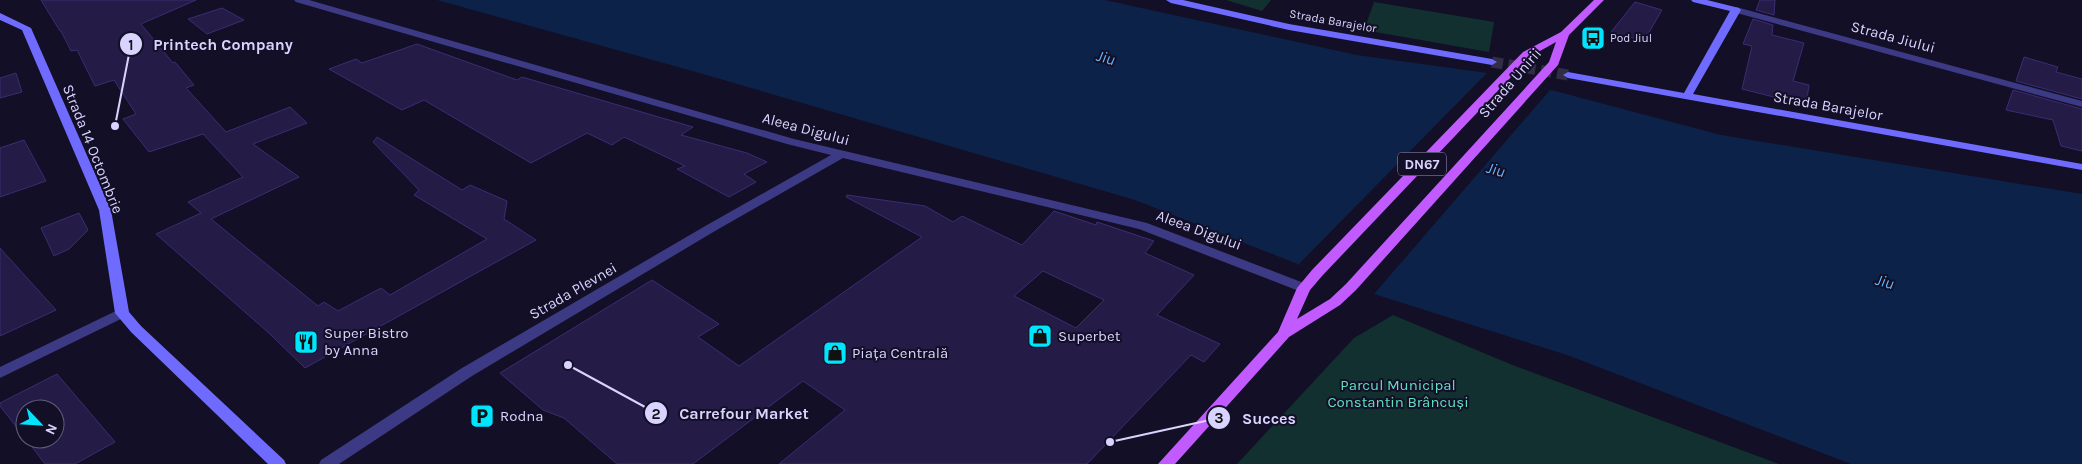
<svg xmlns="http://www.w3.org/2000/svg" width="2082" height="464" font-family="Karla,sans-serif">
<rect width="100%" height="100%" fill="#130f26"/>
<path fill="#12302f" d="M1226,0h45l-9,11z
M1374,2l120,20 -5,30 -125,-22z
M1393,315l117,49 269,100h-542l117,-126z"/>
<path fill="#0c2248" d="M437,0h668l252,55 130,18 234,62 361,59v270h-231l-284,-109 -193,-61 -239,-94 -432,-126z"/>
<path fill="#130f26" d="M1487,73l63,17 -176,204 -75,-30z"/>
<path fill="#241b47" stroke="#3b2d73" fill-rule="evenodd" d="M41,0h155l-55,24 32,39 2,-1 19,23 -8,3 40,44 64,-25 17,16 -54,21 46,33 -88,42 107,87 6,-4 14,9 43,-23 9,7 97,-56 -73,-44 5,-5 -46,-48 4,-5 85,53 8,-5 37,16 -3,18 32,21 -231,128 -35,-34 -114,-100 45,-21 -13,-11 55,-25 -40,-43 -54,18 -26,-33 13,-5 -22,-34 -19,6 -18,-36 -6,1 -10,-20h-1z
M1760,0h15l-1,15 -18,-5z
M1635,2l27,8 -18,31 -33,-9z
M222,8l22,12 -37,14 -19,-15z
M1753,19l20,6 -1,10 32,8 -11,38 16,4 -3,20 -64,-16 10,-43 -9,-2z
M417,44l100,36 5,-3 171,50 -12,8 66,18 20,9 -23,12 12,8 -27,15 -52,-28 8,-3 -61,-29 -12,8 -25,-12 -56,30 -107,-63 -22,10 -73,-41 27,-10 6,4z
M2024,57l34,10 -2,5 26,7v20l-66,-18z
M16,73l6,19 -22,6v-20z
M2013,90l69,19v42l-21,-5 -8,-26 -47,-10z
M24,140l22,41 -46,16v-49z
M847,195l78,11 28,16 9,-6 60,29 32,-34 42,14 1,-3 57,19 -9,12 49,22 -37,40 63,29 -16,18 -13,-7 -104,109h-308l66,-54 -42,-29 -110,83h-76l-53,-46 -21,-8 -43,-37 152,-93 67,44 -21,13 41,29 183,-129 -76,-40zM1043,271l61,29 -28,28 -62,-32z
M79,213l9,17 -19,19 -15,7 -13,-28z
M0,248l56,62 -56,26z
M57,374l58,68 -40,22h-30l-19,-25h29v-30h-30v29l-25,-32v-3z"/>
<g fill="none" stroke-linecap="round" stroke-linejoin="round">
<path stroke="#312d47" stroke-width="11" stroke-dasharray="11 5.5" stroke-linecap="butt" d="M1492,62l76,13"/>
<path fill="#3d3a85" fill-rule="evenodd" d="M294,0h15l485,139 353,84 162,62 2,3 -2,3h-10l-160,-62 -296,-71 -128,73 -243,145 -133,88h-20l2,-4 141,-92 245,-143 124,-70 -44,-11 -491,-142z
M1736,7l346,94v6l-349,-95v-4z
M122,308l5,2 2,3 -2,3 -127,62v-11z"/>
<path fill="#6f6bff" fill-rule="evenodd" d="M1166,0h17l106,24 203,35 5,3 -5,3 -203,-35 -118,-27z
M1691,0h16l32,8 2,2 -48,84 389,70v6l-514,-92 -5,-3 5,-3 116,21 46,-82 -37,-9z
M0,13l31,15 80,182 18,102 12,14 143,134 2,4h-18l-137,-132 -16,-19 -16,-103 -77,-180 -22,-10z"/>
<path fill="#c25bff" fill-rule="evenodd" d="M1594,0h10l-35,35 -11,30 -202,225 -16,15 -51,32 -114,127h-17l120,-132 19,-44 15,-18 211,-218 38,-20zM1556,42l-7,20 -203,222 -16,15 -33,20 13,-29 12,-14 209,-220z"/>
</g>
<defs>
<g id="bus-square" transform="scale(1.25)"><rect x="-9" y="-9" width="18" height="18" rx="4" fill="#00e5ff" stroke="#130f26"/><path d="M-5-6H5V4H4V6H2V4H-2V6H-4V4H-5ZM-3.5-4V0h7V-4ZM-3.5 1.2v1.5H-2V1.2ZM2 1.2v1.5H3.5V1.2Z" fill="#111"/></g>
<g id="shop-square" transform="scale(1.25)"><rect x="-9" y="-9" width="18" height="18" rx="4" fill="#00e5ff" stroke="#130f26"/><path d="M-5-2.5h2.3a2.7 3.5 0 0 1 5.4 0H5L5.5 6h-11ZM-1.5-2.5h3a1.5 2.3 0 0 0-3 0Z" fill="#111"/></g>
<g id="restaurant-square" transform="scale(1.25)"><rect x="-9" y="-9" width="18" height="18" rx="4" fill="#00e5ff" stroke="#130f26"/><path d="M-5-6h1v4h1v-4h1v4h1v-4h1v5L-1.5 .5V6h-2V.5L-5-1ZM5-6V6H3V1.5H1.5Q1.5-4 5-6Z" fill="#111"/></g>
<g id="parking-square" transform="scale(1.25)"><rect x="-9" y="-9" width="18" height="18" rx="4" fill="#00e5ff" stroke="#130f26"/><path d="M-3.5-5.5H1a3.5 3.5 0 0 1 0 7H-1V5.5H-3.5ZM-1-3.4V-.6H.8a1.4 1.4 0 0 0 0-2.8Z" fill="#111"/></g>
</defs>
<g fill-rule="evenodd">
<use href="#bus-square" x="1593" y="38"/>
<use href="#shop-square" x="1040" y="336"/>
<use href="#restaurant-square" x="306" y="342"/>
<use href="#shop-square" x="835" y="353"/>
<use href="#parking-square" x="482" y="416"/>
</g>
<g text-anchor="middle" stroke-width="4" stroke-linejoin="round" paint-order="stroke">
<g font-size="12" fill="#d9d4ff" stroke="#130f26">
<text transform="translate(1333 21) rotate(10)" y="4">Strada Barajelor</text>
</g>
<g font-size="12" fill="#d9d4ff" stroke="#130f26" text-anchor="start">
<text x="1610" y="42">Pod Jiul</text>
</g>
<rect fill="#130f26" stroke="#9e99be" stroke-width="1" x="1398" y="152.5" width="48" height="23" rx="4"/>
<g font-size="14" font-weight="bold" fill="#d9d4ff">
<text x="1422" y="169">DN67</text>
</g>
<g font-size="15" fill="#d9d4ff" stroke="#130f26">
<text transform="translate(1893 37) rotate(15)" y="5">Strada Jiului</text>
<text transform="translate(1510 83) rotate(-49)" y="5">Strada Unirii</text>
<text transform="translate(1828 106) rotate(10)" y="5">Strada Barajelor</text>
<text transform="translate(806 129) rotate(15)" y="5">Aleea Digului</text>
<text transform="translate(93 149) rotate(68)" y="5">Strada 14 Octombrie</text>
<text transform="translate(1199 230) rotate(20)" y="5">Aleea Digului</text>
<text transform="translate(573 291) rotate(-30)" y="5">Strada Plevnei</text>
</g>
<g font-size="15" fill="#d9d4ff" stroke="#130f26" text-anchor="start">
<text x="324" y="338">Super Bistro<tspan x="324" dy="17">by Anna</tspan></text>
<text x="1058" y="341">Superbet</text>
<text x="852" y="358">Piața Centrală</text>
<text x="500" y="421">Rodna</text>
</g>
<g font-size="15" fill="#5fe0c0" stroke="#130f26">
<text x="1398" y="390">Parcul Municipal<tspan x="1398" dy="17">Constantin Brâncuși</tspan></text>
</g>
<g font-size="16" font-style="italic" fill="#62b6ff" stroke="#130f26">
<text transform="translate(1106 57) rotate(16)" y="6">Jiu</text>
<text transform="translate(1496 169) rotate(16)" y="6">Jiu</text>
<text transform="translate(1885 281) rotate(16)" y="6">Jiu</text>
</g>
</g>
<path fill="none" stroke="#d9d4ff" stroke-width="2" d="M115 126L131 44M568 365L656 413M1110 442L1219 418"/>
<g fill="#d9d4ff" stroke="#130f26" stroke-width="2">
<circle cx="115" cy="126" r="5"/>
<circle cx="568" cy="365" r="5"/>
<circle cx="1110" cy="442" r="5"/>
<circle cx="131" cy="44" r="12"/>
<circle cx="656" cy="413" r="12"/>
<circle cx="1219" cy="418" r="12"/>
</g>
<g font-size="15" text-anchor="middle" font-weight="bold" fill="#111">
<text x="131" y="50">1</text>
<text x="656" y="419">2</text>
<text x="1219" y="423">3</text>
</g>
<g font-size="16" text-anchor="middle" font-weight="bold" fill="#d9d4ff" stroke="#130f26" stroke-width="4" stroke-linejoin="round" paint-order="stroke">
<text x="223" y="50">Printech Company</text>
<text x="744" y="419">Carrefour Market</text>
<text x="1269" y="424">Succes</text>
</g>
<g transform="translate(40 424) rotate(115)"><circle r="24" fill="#130f26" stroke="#625e7d"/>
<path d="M0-4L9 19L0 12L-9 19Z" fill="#00e5ff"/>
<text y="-8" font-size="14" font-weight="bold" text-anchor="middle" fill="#d9d4ff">N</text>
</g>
</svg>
